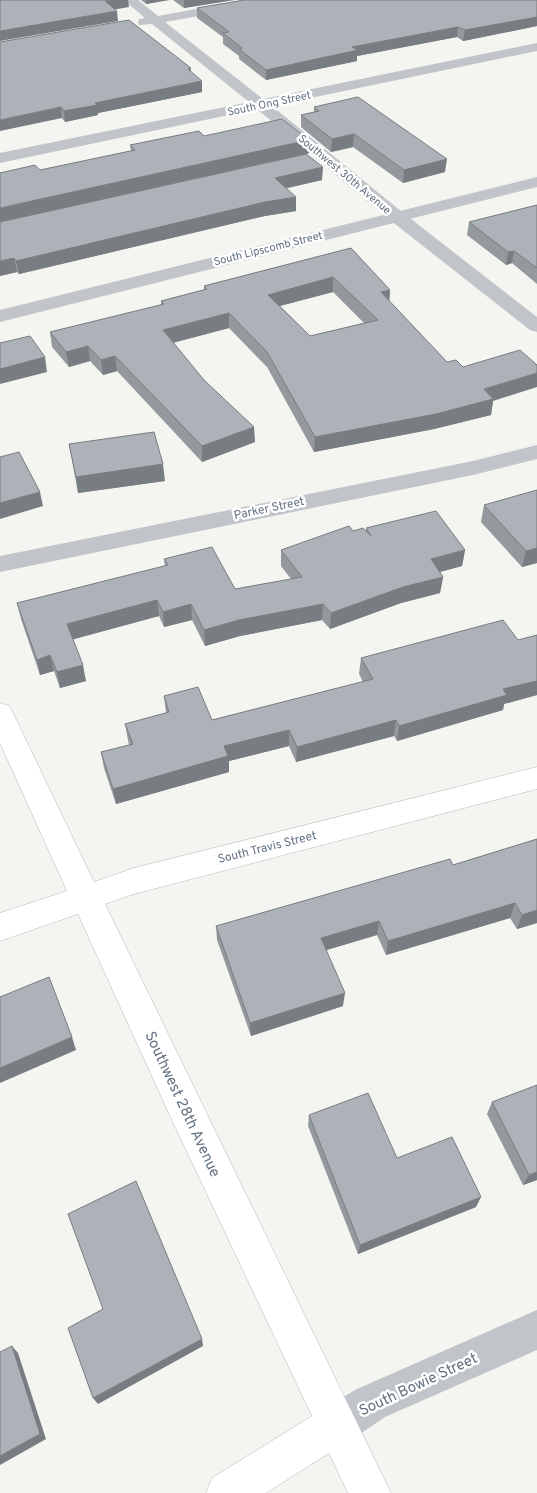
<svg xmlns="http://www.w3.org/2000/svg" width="537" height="1493" font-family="Overpass,sans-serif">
<rect width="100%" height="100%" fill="#f4f4f0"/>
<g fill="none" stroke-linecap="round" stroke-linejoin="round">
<g stroke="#b4b8bc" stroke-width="1">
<path id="secondary" d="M0,703l9,3 4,7 81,169 40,-14 403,-101v22l-403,105 -29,10 286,589h-43l-19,-40 -63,40h-60l6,-15 100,-62 -141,-298 -93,-204 -78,27v-28l67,-22 -67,-148z"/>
</g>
<path fill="#c1c4c8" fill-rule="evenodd" d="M124,0h14l20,16 87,-16h27l-6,4 -101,18 98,77 274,-56v8l-265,55 130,106 135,105v15l-7,-2 -140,-110 -133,-111 -257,54v-10l249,-51 -97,-78 -13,1 -1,-3 1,-3 6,-1z
M537,445v14l-64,16 -473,97v-16l473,-95z"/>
<path fill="#c1c4c8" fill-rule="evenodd" d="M537,177v10l-537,135v-12z
M537,1310v40l-152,67 -34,23 -15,6 -15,-6 -6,-15 6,-15 36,-21z"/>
<use href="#secondary" fill="#fff" fill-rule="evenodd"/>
</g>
<path fill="#94999e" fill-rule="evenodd" d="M141,0h28l-23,4z
M173,0h61l-50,8z
M537,0v26l-74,15 -6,-4 -100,19v5l-91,19 -27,-21v-3l-16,-12v-7l-26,-19v-10z
M0,42l191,26v3l11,21 -104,21v2l-33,7z
M314,107l131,65 -42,11 -50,-36 -22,5 -30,-25v-12l13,-3z
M204,136l105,4v13l-2,1 15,26 -36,8 10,23 -31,5 -246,58 -2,-2 -17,4 40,-106 91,-19 -1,-6z
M537,205v79l-25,-21 -6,2 -39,-30 2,-13z
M351,248l39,42 -1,11 58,61 46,39 -2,14 -57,14 -120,23 -47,-85 -38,-39 -56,15 82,99 -53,20 -85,-91 -14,4 -13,-14 -21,6 -17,-20 -2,-15 111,-27v-4l43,-11v-4zM333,292l31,31 -54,13 -30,-30z
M69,444l96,37 -87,12z
M537,490v73l-15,4 -41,-45 3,-17z
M366,528l99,22 -3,16 -22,6 3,5 -3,16 -39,10 -71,26 -8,-9 -82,16 -35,10 -13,-26 -28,7 -5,-11 -86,23 13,42 -26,7 -6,-17 -14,4 -19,-56 -4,-16 148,-37 -1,-7 71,30 56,-10 -10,-13v-16l72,-19h13z
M537,635v60l-33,9 -1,6 -106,31 -3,-5 -98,26 -7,-16 -60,15v11l-113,32 -12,-36 -3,-16 28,-7 -1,-5 -3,-16 41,-11 -2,-17 48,24 151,-38 -4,-8 2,-16 157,-18z
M537,839v84l-20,6 -7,-11 -124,37 -9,-20 -51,15 17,56 -92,30 -34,-96 -1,-14 237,-61z
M537,1085v95l-14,5 -36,-71 5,-12z
M309,1115l88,43 79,49 -118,47 -50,-128z"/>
<path fill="#787d81" d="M112,0h16l1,7 -23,4 -1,-10z
M146,0h23l-23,4z
M184,0h50l-50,8z
M117,11l1,10 -118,20v-10z
M537,17v9l-74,15 2,-11z
M458,27l-1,10 -100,19v5l-91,19v-10l86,-23z
M202,81v11l-104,21v2l-33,7 -1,-11 31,-8z
M61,107l1,11 -62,13v-11z
M354,134l-1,13 -22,5 1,-13z
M309,140v13l-309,69v-14z
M447,159l-2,13 -42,11 1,-13z
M323,167l-1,13 -47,11v-13z
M296,197v14l-31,5 -246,58 -3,-13 249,-59z
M514,251l-2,12 -6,2 2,-13z
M14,258l3,14 -17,4v-15z
M333,277v15l-65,17v-14z
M390,290l-1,15 -8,-13z
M229,313v15l-65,17 -1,-15z
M88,346l2,15 -21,6 -3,-15z
M115,356l2,15 -14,4 -2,-15z
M45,357l2,15 -47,12v-15z
M537,373v14l-44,14 -2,14 -57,14 -120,23 1,-15 169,-48z
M254,427l1,15 -53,20v-16z
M163,464l2,17 -87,12 -2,-16z
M40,492l3,14 -43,13v-16z
M537,548v15l-15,4 4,-16z
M465,550l-3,16 -34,9 3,-16z
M443,577l-3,16 -39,10 -71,26 1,-16 72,-26z
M157,600l2,16 -88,24 -4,-16z
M191,604l1,16 -28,7 -1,-15z
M323,604l-1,16 -82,16 -35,10 -1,-16 35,-10z
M50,655l4,16 -14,4 -3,-15z
M83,665l3,16 -26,7 -3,-16z
M537,681v14l-33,9 -1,6 -106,31 2,-15 104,-37z
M396,720l-2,16 -98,26 1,-15z
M289,730v16l-60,15v11l-113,32 -3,-15 111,-43z
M515,903l-5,15 -124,37 2,-14z
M537,910v13l-20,6 5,-14z
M379,921l-2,14 -57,17 1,-14z
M345,993l-2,13 -92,30 -1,-13z
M72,1037l4,13 -76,33v-15z
M537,1172v8l-14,5 6,-10z
M481,1197l-5,10 -118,47 2,-9z
M202,1339l1,7 -105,58 -5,-6z
M12,1346l6,7 28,86 -46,26v-9z"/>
<path fill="#acb2b8" stroke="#787d81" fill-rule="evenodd" d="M0,0h112l-7,1 12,10 -117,20z
M244,0h293v17l-72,13 -7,-3 -106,20 6,3 -92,20 -27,-21 3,-1 -19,-15 6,-1 -32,-24z
M129,20l62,48 -3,1 14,12 -107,22 2,2 -33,6 -3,-4 -61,13v-78z
M358,97l89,62 -43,11 -50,-36 -22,5 -31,-24 18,-4 -5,-4z
M282,119l27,21 -309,68v-35l35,-8 5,5 95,-20 -5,-5 69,-14 5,5z
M306,154l17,13 -48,11 21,19 -31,5 -249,59 -2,-3 -14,3v-39z
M537,205v63l-23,-17 -6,1 -39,-30z
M351,248l39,42 -9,2 66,70 9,-2 7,7 57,-17 17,15v8l-53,16 9,10 -57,15 -121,23 -48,-85 -38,-39 -66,17 41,50 50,47 -52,19 -87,-90 -14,4 -13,-14 -22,6 -16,-20 114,-28 -3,-3 46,-12 -3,-3zM333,277l45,43 -68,16 -42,-41z
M30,336l15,21 -45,12v-26z
M154,432l9,32 -87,13 -7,-33z
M19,452l21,40 -40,11v-46z
M537,490v58l-11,3 -42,-46z
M436,511l29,39 -34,9 12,18 -40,10 -72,26 -8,-9 -84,16 -35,10 -13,-26 -28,8 -6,-12 -90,24 16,41 -26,7 -7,-17 -13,5 -20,-57 151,-38 -4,-6 48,-12 23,42 67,-12 -21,-27 68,-24 4,5 10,-3 8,8 -5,-8z
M503,620l15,20 19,-5v46l-34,8 4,6 -108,31 -3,-6 -99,27 -8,-17 -65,16 4,10 -115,33 -12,-37 32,-8 -8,-20 44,-12 -5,-16 34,-9 14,33 161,-41 -12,-21z
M537,839v71l-15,5 -7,-12 -127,38 -9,-20 -58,17 24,55 -95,30 -34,-97 234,-67 3,6z
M49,977l23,60 -72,31v-71z
M537,1085v87l-8,3 -37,-73z
M368,1093l29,65 55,-21 29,60 -121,48 -51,-130z
M136,1181l66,158 -109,59 -25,-70 35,-19 -35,-95z
M12,1346l28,88 -40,22v-104z"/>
<g text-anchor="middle" stroke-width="5" stroke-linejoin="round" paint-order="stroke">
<g font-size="11" fill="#637181" stroke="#fff">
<text transform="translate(269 103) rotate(-12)" y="4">South Ong Street</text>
<text transform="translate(345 174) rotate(40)" y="4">Southwest 30th Avenue</text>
<text transform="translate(268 248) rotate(-14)" y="4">South Lipscomb Street</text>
</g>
<g font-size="12" fill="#637181" stroke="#fff">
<text transform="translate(269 508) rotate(-12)" y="4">Parker Street</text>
<text transform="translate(267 847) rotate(-14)" y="4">South Travis Street</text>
</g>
<g font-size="15" fill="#637181" stroke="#fff">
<text transform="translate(183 1104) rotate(65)" y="5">Southwest 28th Avenue</text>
<text transform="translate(418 1384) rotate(-25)" y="5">South Bowie Street</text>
</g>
</g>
</svg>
